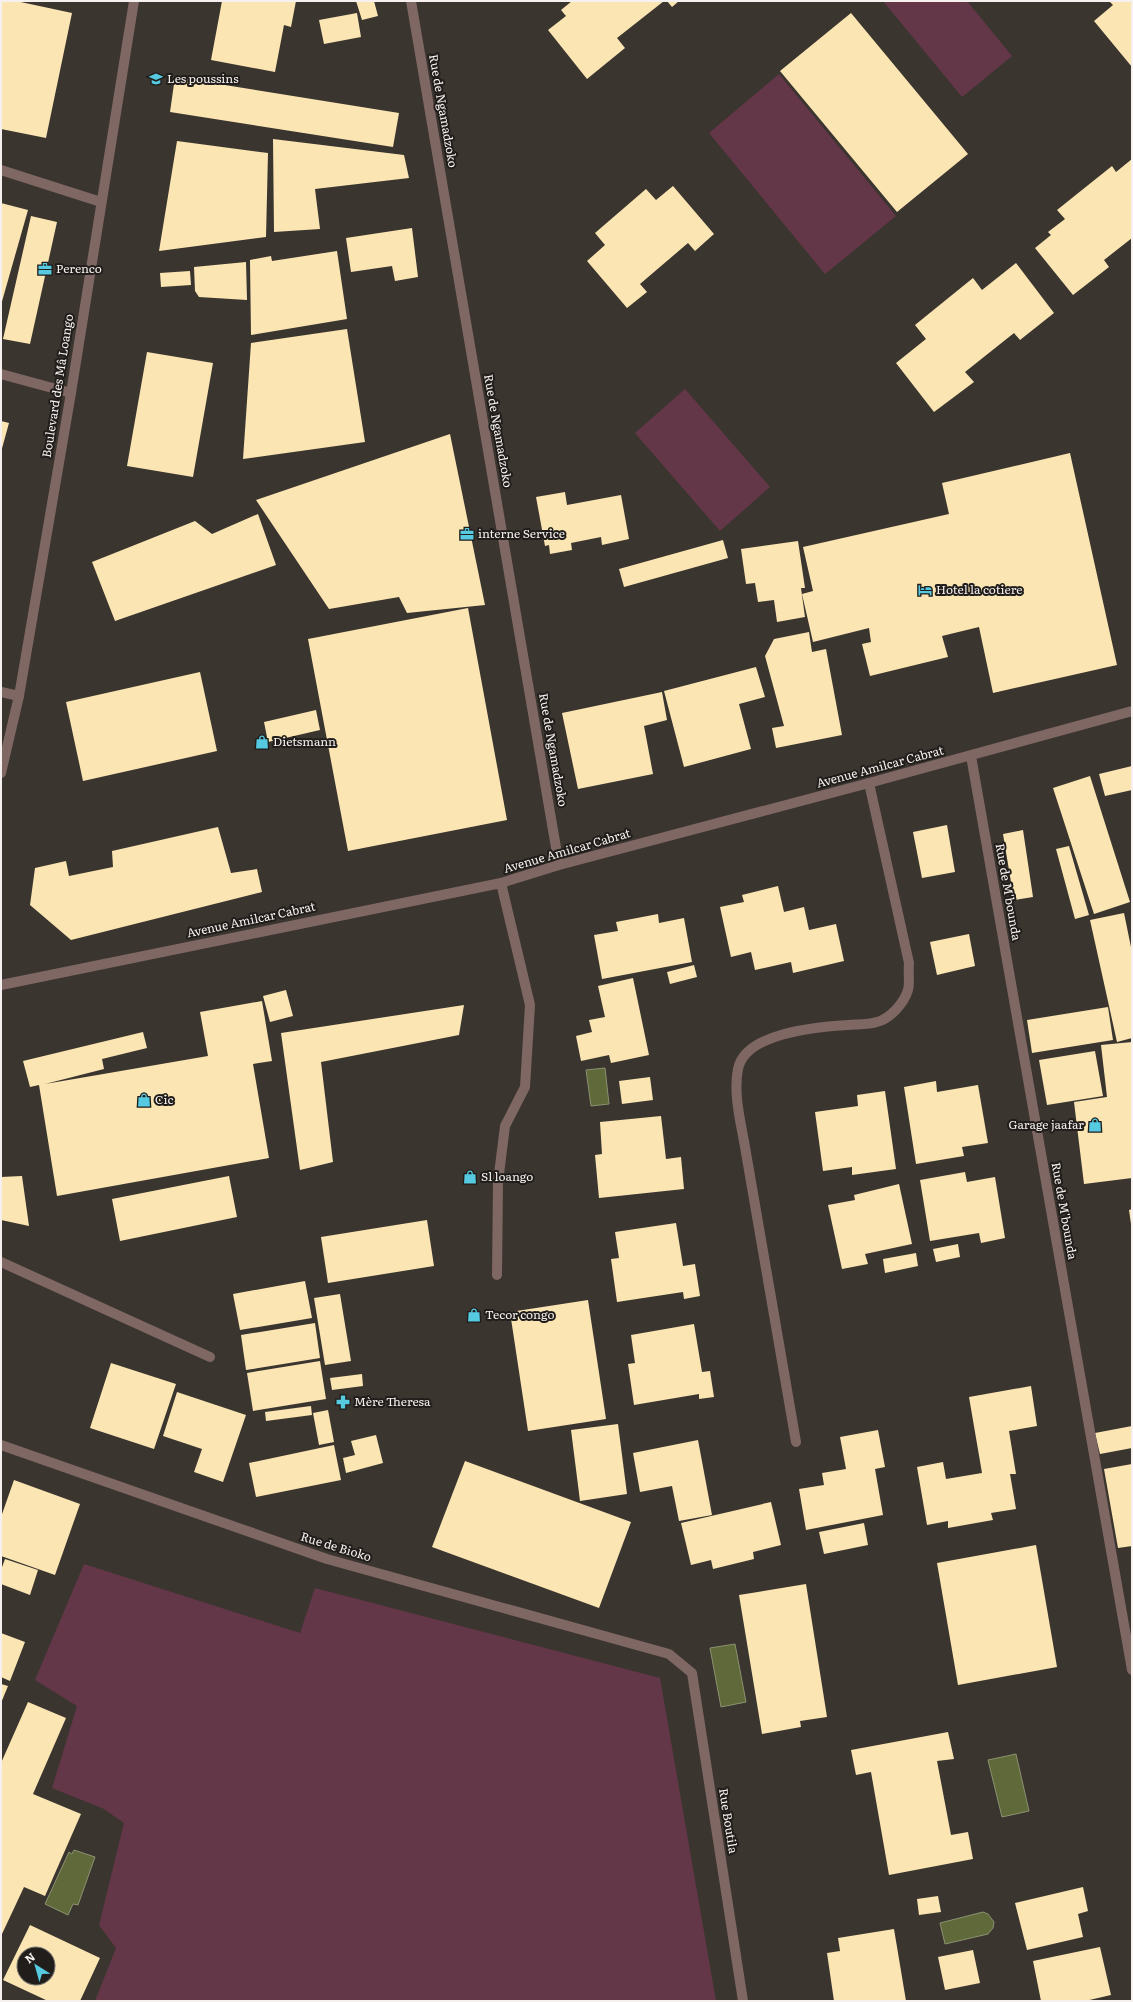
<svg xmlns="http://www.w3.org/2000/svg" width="1133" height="2002" font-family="Literata,serif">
<rect width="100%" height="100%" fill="#3b3530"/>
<path fill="#633748" d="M883,1h84l45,55 -50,41z
M779,74l117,142 -71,58 -116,-141z
M685,389l85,98 -50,44 -85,-98z
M84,1564l216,69 15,-45 345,90 56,323h-621l21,-53 -17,-23 25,-102 -20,-14 -52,-21 25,-82 -42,-26z"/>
<path fill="#5f693a" stroke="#8c9270" d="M605,1068l4,36 -18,2 -5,-36z
M735,1644l11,58 -25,5 -11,-59z
M1016,1754l13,57 -27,6 -14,-57z
M74,1850l21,7 -17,48 -5,-1 -5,11 -23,-11 24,-52 3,2z
M983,1912l5,2 6,8 -1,6 -5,6 -43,10 -5,-21z"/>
<path fill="#fbe6b3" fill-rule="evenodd" d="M1,1h15l56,12 -26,125 -45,-9z
M222,1h74l-5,26 -7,-2 -9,47 -64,-12z
M356,1h18l4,15 -16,4z
M572,1h92l-47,37 8,10 -38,31 -39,-49 18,-14 -5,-6z
M667,1h12l-7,6z
M1109,1h23v66l-38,-46 19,-16z
M357,13l4,24 -37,7 -5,-24z
M851,13l117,141 -71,58 -117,-141z
M175,77l224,36 -6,34 -223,-35z
M273,139l131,16 5,23 -94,11 5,40 -46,3z
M177,141l91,12 -2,84 -107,14z
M1132,159v79l-28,22 5,7 -36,28 -38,-47 16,-13 -3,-3 17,-13 -8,-9 55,-44 4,6z
M673,186l41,48 -19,17 -7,-8 -48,41 7,8 -20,16 -40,-47 18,-16 -10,-12 51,-44 10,11z
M1,203l27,7 -27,95z
M31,216l26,6 -27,122 -27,-5z
M412,228l6,49 -23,4 -3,-15 -41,6 -5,-34z
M337,251l10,68 -96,16 -1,-75 21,-4 1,5z
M246,262l1,38 -48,-3 -4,-6 -1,-24z
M1016,263l38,50 -34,27 -6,-7 -49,39 9,10 -40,30 -38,-49 30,-24 -11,-14 58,-47 9,12z
M190,271l1,14 -30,2 -1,-14z
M347,329l18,113 -122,17 8,-116z
M147,352l66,11 -20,114 -66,-11z
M1,421l8,2 -8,29z
M450,434l35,171 -78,8 -8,-16 -70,12 -73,-109z
M1070,453l47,212 -124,28 -14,-66 -37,9 6,21 -78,19 -8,-32 9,-2 -2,-14 -56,14 -11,-48 11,-3 -10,-44 146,-33 -7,-31z
M565,492l2,13 54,-10 8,44 -27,6 -1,-8 -30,6 1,7 -22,4 -1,-9 -4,1 -9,-49z
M258,514l18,51 -161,56 -23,-59 103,-41 17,13z
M723,540l5,18 -104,29 -5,-18z
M798,541l7,47h-4l4,29 -28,5 -3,-22 -16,2 -3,-19 -9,1 -5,-35z
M468,608l39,212 -159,31 -40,-212z
M809,632l3,20 14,-3 16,86 -66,13 -4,-20 12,-2 -19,-70 9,-17z
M756,667l9,30 -26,7 12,45 -67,18 -20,-76z
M200,672l17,79 -134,30 -17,-79z
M662,692l5,28 -23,6 9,48 -75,15 -16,-76z
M316,710l4,20 -52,12 -4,-20z
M1132,766v24l-27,6 -6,-22z
M1090,776l40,126 -36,12 -41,-126z
M947,825l8,47 -33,6 -9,-46z
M218,827l13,46 26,-4 5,23 -191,48 -41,-35 5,-37 31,-7 3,15 44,-9 -1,-16z
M1023,830l10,67 -19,3 -11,-66z
M1069,846l20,69 -14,4 -19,-70z
M778,886l6,26 20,-5 5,23 27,-6 8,37 -51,12 -2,-11 -36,8 -4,-18 -20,5 -11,-50 24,-5 -2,-7z
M1124,913l8,39v86l-15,4 -27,-122z
M658,914l1,9 25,-5 8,44 -90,17 -8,-44 24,-4 -2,-9z
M969,934l6,32 -38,9 -7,-33z
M694,965l3,12 -27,7 -3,-12z
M633,978l16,77 -38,8 -2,-8 -28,6 -5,-25 16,-4 -3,-12 16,-3 -7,-31z
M286,990l7,26 -23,6 -7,-26z
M262,1001l10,60 -19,3 16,94 -212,38 -18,-111 -9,2 -7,-26 120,-29 4,16 -45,11 2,10 -59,15 163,-28 -8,-44z
M464,1005l-5,30 -138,27 12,100 -33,8 -19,-137z
M1108,1007l5,33 -81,13 -5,-33z
M1132,1042v136l-48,6 -10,-82 33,-5 -6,-52z
M1095,1051l8,45 -56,9 -8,-45z
M650,1077l3,23 -31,4 -3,-23z
M936,1081l1,11 41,-7 10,58 -26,4 2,9 -48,8 -12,-77z
M885,1091l11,78 -44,6v-8l-29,4 -8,-59 43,-6 -1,-11z
M661,1116l5,43 15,-2 3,32 -85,9 -4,-43 7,-1 -2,-32z
M965,1172l2,10 28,-5 10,61 -24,5 -2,-10 -49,8 -10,-61z
M22,1176l7,50 -28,-6v-43z
M229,1176l8,41 -117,24 -8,-42z
M899,1184l13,60 -47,10 3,10 -26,5 -14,-64 27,-5 -1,-5z
M1132,1209v15h-1l-2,-14z
M427,1220l7,46 -106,17 -7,-46z
M676,1223l7,43 12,-2 5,32 -16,3 -1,-7 -66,10 -6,-43 8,-1 -4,-26z
M958,1244l2,13 -24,5 -3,-13z
M916,1253l2,13 -33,7 -2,-14z
M305,1281l7,37 -72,12 -7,-36z
M340,1294l11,67 -26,4 -11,-67z
M588,1300l18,119 -78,12 -18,-119z
M315,1323l5,35 -74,12 -5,-35z
M694,1324l8,48 8,-1 4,26 -15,2v-5l-65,11 -6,-41 7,-1 -4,-28z
M320,1361l6,38 -73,12 -6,-38z
M111,1363l65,21 -22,65 -64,-21z
M362,1374l1,12 -31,4 -2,-12z
M1031,1386l6,40 -28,5 7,43h-6l6,35 -25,4 2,7 -45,8v-7l-21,4 -10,-58 26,-5 3,17 36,-6 -13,-76z
M177,1392l69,23 -23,67 -29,-10 8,-23 -39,-13z
M311,1406l1,9 -46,6 -1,-9z
M328,1410l6,32 -15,3 -6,-32z
M618,1424l9,70 -47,7 -9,-71z
M1132,1426v22l-32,6 -5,-21z
M878,1430l7,37 -10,2 8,46 -77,15 -7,-41 25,-4 -2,-12 24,-4 -6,-32z
M376,1435l7,28 -37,10 -3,-15 12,-3 -4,-14z
M698,1440l14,75 -33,6 -7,-35 -32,6 -7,-39z
M334,1445l7,35 -85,17 -7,-34z
M465,1461l166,61 -32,86 -167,-61z
M1132,1464v82l-14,2 -14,-79z
M14,1480l66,24 -25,71 -54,-19v-39z
M771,1502l10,43 -28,7 1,7 -41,10 -2,-9 -20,5 -10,-42z
M864,1523l4,22 -44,9 -5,-22z
M1036,1545l21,122 -99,18 -21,-122z
M5,1559l33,11 -8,25 -29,-11v-14z
M806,1584l21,133 -27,4 1,6 -39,7 -23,-139z
M1,1633l24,9 -15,39 -9,-4z
M1,1684l7,2 -7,17z
M28,1702l38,16 -33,76 48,20 -36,82 -21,-9 -22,47h-1v-171z
M948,1732l6,27 -17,2 14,74 17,-3 5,27 -84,16 -18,-103 -15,3 -5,-25z
M1083,1887l5,24 -10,3 5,23 -56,13 -12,-47z
M938,1896l3,16 -22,3 -2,-16z
M30,1925l70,33 -20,43h-32l-45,-21zM24,1954h24v24h-24z
M894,1929l12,72h-72l-7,-48 13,-2 -2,-13z
M1100,1947l11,48 -26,6h-44l-8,-40z
M973,1950l7,33 -35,7 -7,-33z"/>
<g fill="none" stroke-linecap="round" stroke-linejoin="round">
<path stroke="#7f6764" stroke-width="10" d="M1,170l100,32
M1,1262l209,95
M796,1442l-51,-295c-4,-24 -12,-53 -7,-78 7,-36 78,-42 109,-44 9,-1 21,0 30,-3 13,-3 27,-19 31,-32 2,-7 0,-19 1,-27l-40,-180"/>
<path stroke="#7f6764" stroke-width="10" d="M411,1l148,864
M1,374l70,19
M1,692l18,4
M971,756l161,914
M1,985l500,-102 58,-18 310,-82 263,-72
M497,1275l1,-93 7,-56 20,-39 5,-82 -29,-122
M1,1445l326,114 342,95 23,19 51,328"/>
<path stroke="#7f6764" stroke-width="10" d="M1,773l18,-77 52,-303 63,-392"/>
</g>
<defs>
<g id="school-bare" transform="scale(1.08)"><path d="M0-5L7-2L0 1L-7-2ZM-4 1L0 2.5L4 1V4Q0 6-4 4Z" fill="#55cae0" stroke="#201d1b" stroke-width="2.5" paint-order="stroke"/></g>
<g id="office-bare" transform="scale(1.08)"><path d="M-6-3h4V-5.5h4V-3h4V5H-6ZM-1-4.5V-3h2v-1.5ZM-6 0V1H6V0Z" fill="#55cae0" stroke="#201d1b" stroke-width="2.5" paint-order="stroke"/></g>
<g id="hotel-bare" transform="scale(1.08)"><path d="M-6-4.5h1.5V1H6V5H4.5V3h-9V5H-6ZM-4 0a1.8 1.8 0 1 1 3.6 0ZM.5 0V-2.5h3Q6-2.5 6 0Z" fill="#55cae0" stroke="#201d1b" stroke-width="2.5" paint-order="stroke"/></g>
<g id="shop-bare" transform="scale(1.08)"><path d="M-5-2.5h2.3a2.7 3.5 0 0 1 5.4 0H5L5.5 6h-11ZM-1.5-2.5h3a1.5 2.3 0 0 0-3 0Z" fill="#55cae0" stroke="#201d1b" stroke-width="2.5" paint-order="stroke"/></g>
<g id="pharmacy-bare" transform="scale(1.08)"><path d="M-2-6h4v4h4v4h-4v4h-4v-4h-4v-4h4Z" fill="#55cae0" stroke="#201d1b" stroke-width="2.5" paint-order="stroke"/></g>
</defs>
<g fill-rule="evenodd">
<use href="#school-bare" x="156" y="79"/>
<use href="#office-bare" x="45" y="269"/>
<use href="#office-bare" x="467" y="534"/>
<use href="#hotel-bare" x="925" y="590"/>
<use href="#shop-bare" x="262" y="742"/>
<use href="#shop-bare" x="144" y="1100"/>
<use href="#shop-bare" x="1095" y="1125"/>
<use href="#shop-bare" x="470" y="1177"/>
<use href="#shop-bare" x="474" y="1315"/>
<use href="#pharmacy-bare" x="343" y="1402"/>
</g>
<g text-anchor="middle" stroke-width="4" stroke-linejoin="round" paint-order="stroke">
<g font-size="12" fill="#f6f1ee" stroke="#201d1b" text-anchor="start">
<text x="167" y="83">Les poussins</text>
<text x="56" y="273">Perenco</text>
<text x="478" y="538">interne Service</text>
<text x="936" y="594">Hotel la cotiere</text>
<text x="273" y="746">Dietsmann</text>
<text x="155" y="1104">Cic</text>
<text x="1084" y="1129" text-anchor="end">Garage jaafar</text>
<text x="481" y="1181">Sl loango</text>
<text x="485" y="1319">Tecor congo</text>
<text x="354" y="1406">Mère Theresa</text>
</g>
<g font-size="12" fill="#f6f1ee" stroke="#201d1b">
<text transform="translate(443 111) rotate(80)" y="4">Rue de Ngamadzoko</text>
<text transform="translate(58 386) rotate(-81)" y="4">Boulevard des Mâ Loango</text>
<text transform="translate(498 431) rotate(80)" y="4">Rue de Ngamadzoko</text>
<text transform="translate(553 750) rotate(80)" y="4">Rue de Ngamadzoko</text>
<text transform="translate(880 767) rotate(-15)" y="4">Avenue Amilcar Cabrat</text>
<text transform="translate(567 851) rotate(-16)" y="4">Avenue Amilcar Cabrat</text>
<text transform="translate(1008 892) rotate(80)" y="4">Rue de M'bounda</text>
<text transform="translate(251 920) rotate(-12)" y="4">Avenue Amilcar Cabrat</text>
<text transform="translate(1064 1211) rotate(80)" y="4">Rue de M'bounda</text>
<text transform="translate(336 1547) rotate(17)" y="4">Rue de Bioko</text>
<text transform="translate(728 1821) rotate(81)" y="4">Rue Boutila</text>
</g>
</g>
<rect width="1133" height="2002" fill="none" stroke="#f6f1ee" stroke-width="4"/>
<g transform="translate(36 1966) rotate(323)"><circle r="19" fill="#201d1b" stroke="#76726f"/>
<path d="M0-3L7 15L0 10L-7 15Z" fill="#55cae0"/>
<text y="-6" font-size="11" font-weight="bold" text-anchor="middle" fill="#f6f1ee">N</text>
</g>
</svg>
